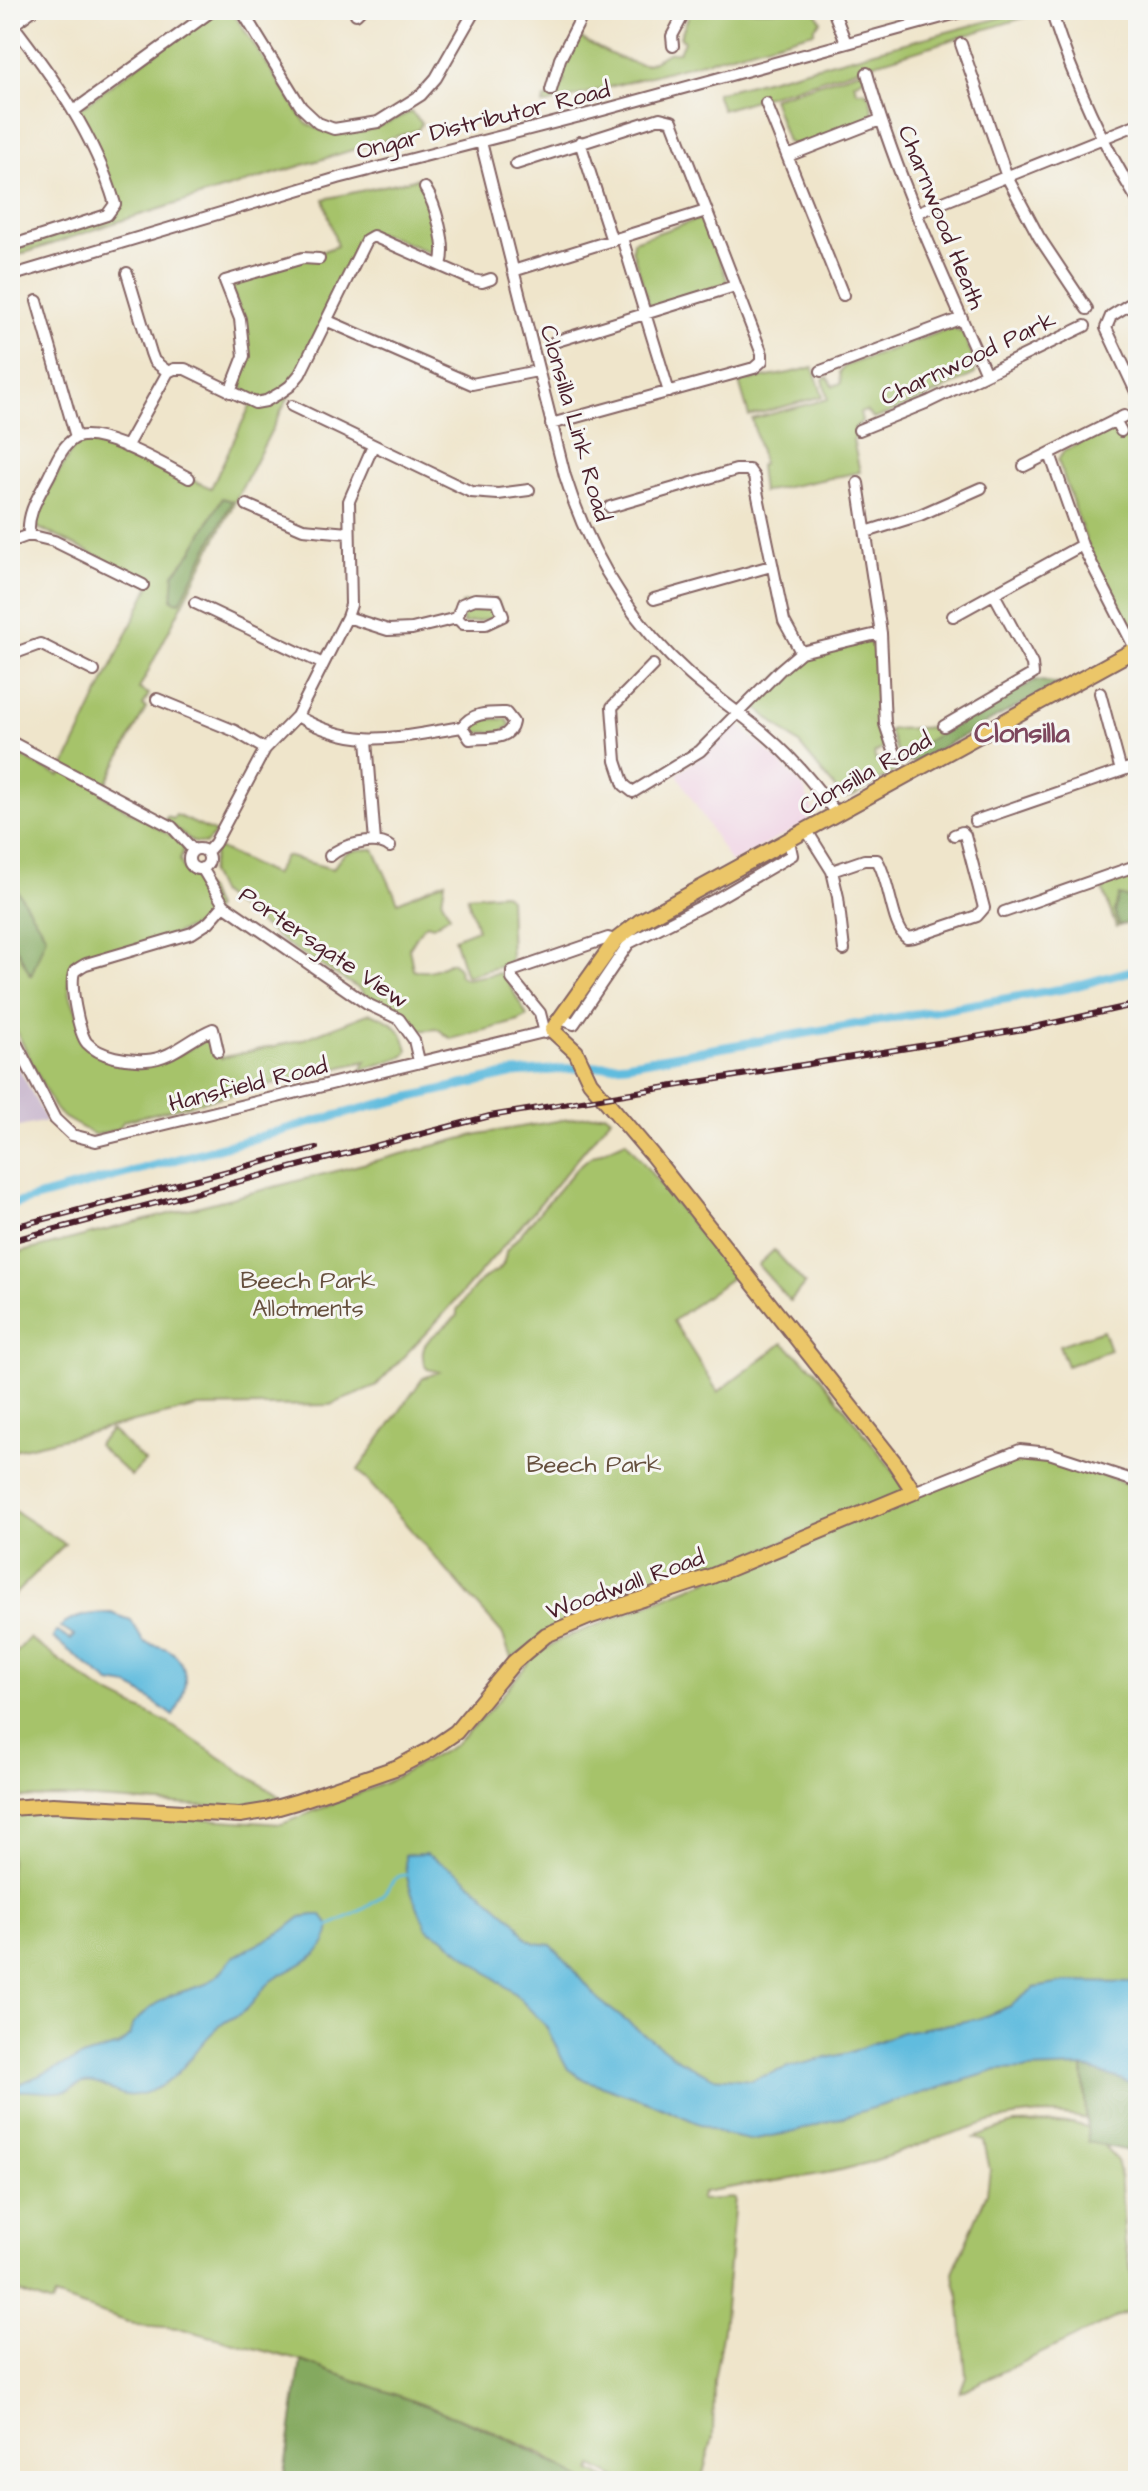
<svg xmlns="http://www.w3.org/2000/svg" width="1148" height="2491" font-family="'Architects Daughter',sans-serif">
<rect width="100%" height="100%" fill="#f6f6f2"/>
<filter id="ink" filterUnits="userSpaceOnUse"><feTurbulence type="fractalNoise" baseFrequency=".0125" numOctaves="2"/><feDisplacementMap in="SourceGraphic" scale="16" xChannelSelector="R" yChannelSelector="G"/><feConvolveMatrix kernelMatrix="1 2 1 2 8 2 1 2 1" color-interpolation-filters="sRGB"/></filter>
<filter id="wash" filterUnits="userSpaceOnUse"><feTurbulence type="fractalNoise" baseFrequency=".006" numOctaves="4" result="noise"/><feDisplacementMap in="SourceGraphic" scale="32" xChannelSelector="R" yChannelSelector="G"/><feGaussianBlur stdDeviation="1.8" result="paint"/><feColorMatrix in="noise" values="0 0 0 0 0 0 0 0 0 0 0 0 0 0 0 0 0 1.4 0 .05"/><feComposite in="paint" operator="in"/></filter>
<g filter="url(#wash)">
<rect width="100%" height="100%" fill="#efe5cb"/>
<path fill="#f0d0e4" d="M735,722l44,39 25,27 9,24 -9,12 -73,39 -54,-89 26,-20z"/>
<path fill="#cebed1" d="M10,1050l26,51 10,20 -36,8z"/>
<path fill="#a6c36b" stroke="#78714b" stroke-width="2" d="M213,10h18l75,113c38,23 68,5 105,-11l11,11 -4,7 -304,93 -104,35v-6l102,-35 6,-8 -1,-9 -38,-91z
M691,10h124l6,11 -6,6 -1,5 -271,73 1,-6 11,-4 10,-14 -5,-8 17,-37c14,8 57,34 73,27 14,-6 12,-11 29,-11l5,-11 -4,-4z
M1030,10h19l-327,100 -6,-17z
M863,70l1,8 -10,5 3,8h8l5,6 3,16 -5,7 -69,27 -12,-5 -15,-44z
M419,178l21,71 -6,5 -47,-19 -17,-1 -8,7 -74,157 -149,291 10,5 -6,11 3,3 -45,86 77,46 6,9 -4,11 4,9 24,22 7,17 -13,15 -37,15 -92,29c-9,19 -1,35 7,53 4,9 6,21 12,29 15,23 67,14 88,5 13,-6 19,-14 33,-17l8,21 80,-18 69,-27c21,7 33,15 38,37l-5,7 -42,13 5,-9 -242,60 -6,8 -23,6 -32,-18 -10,-11 -43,-88v-271l22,16 28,13 91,-193 -97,-48 -18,-8 -2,-12 40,-68 11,-5 15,-1 111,47 43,-90 -15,-13 11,-26 -3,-25 -16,-48 6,-5 100,-35 -13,-47z
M699,219l5,1 4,7 20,56 -78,25 -18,-59 1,-8z
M951,328l12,5 11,27 1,14 -53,26 -48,19 -8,-8 -6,2 2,8 -7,7 2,8 -4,4 7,32 -98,20 -3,-26 4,-2 -11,-45 76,-20 -5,-20 5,-2 5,9 8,-3 -1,-11 5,-6z
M813,367l10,29 -74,20 -10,-34c26,-5 48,-7 74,-15z
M1136,405l2,3v228l-7,-6 -42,-81 -31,-89 6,-9 42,-21 5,-1 7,7 7,-4 4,-16 -2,-7z
M497,600l6,16 -40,8 -1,-20z
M865,641l10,5 2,5 2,74 4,23 -9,6 2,7 15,-5 16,8 -53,32 -11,2 -43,-53 -46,-39c4,-10 12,-17 20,-25 31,-32 50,-31 91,-40z
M487,719h19l5,6 -10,7 -29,1 -4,-7 3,-5z
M941,727l2,6 -44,24 -10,-26 3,-2z
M176,815l40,18 -11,11 -12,-2 -28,-22 2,-4 6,3z
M216,847l58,28 11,-19 48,13c12,-21 18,-19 41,-20l24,53 47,-21 -3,20 8,14 -17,11 -6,-2c-8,5 -12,17 -18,24l4,21c16,6 24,-1 38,-7l7,5 1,8 7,4 33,-6 8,7 20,36 -8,5 -68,18 -13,-10 -23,2 -9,-13 -24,-13 -13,-4 -8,-11 -72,-44 -69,-52 -10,-21z
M1138,874v46l-22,7 -14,-40z
M503,893l6,5 2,61 -6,6 -39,11 -12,-38 23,-9 -10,-33z
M605,1113l6,5 -78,94 -93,106 -65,69 -45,18 -132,2 -188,44v-196l469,-121z
M626,1141l98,124 11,10 -62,46 45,71 65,-49 32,27 86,111 2,8 -5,5 -64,29 -206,77 -117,58 -9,-25 -144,-163 65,-92 16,-6 -12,-3c-15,-29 12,-34 30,-53v-6c8,-9 16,-23 26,-31 15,-11 20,-5 23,-28l71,-83 13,-11z
M774,1250l31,34 -15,17 -32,-36z
M1103,1330l7,20 -43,16 -8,-21z
M111,1430l34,32 -14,14 -34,-31z
M1042,1455l27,7 69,26v597l-55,-18 3,52c-79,-21 -162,31 -237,49 -48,12 -98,15 -146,24l-3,8 35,-2 -12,131 -9,52 -1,56 -12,44h-79l-29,-15 -2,5 19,10h-29l-38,-27 -60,-27 -182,-66 -122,-33 -42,-3 -82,-28 -3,7 -42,-15v-476l60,-3 212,14 105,-42 66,-36 37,-36 43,-53 27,-17 402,-163 58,-21z
M10,1508l55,36 -55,55z
M29,1638l70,51 69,34 112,74 -30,9 -27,1 -161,-10 -52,1v-139z
M1072,2123l18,5 27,33 3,11 5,71 13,64 -178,85 6,-16 -7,-79 -6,-25 34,-79 3,-23 -6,-29 -10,-3 39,-14z"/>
<path fill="#84a95f" stroke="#676445" stroke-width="2" d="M222,498l10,3 -52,101 -8,-2 2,-26 17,-21z
M1036,680l22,4 -145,79 -14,-6z
M10,879l36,57 -15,40 -21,-40z
M1119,895l19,6v21l-20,3 -4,-14z
M1083,2067l55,18v68l-50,-11z
M301,2361c98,36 195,64 284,120h-302z"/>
<path fill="#60bcde" stroke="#556e84" stroke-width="2" d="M111,1613l20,7 13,22c8,4 17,3 25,8 24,15 17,47 4,66l-34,-25 -10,-5 -19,-3 -57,-45 3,-7 15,9 3,-4 -14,-9c15,-12 33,-14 51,-14z
M426,1854l35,20 55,48 11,17 8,4 16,2 19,20 29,35 26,20 54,40 33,17 40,3 37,-13 59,-14 54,-21 76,-13 32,-13 24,-18 34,-6 70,1v102l-55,-18 -85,3 -204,62 -44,8 -25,-5 -73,-32 -67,-23 -17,-11 -23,-44 -30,-31 -74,-58 -14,-7c-10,-25 -23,-46 -22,-74z
M313,1915h9l8,11c-4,32 -30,37 -54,52 -13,8 -19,21 -29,31 -8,7 -18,9 -26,16 -28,21 -39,58 -76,68 -26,8 -31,-6 -52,-10 -11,-3 -18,6 -28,8 -18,4 -37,-3 -55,1v-4l77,-33 31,-9 12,-11 3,-12 21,-18 18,-10 34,-11 13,-10 14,-17 50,-26 18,-14z"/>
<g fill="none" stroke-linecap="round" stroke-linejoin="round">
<path stroke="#60bcde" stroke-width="3" d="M329,1926c20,-10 40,-17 55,-33 8,-8 9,-19 23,-18"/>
<path stroke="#60bcde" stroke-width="9" d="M10,1205l362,-99 142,-33 112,-9 442,-76 70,-19"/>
</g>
</g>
<g filter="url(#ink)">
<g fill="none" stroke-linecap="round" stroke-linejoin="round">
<g stroke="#846463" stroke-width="14">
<path id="minor" d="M121,10l1,3
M833,10l13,33
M242,11l59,96 17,16 16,6 44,-7 43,-27 15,-17 39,-68
M356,14l4,-4
M1052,14c22,67 49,128 86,187
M10,21c44,57 84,113 105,183l-8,11 -97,31
M13,25l20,-15
M961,44l46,133 32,60 48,72
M673,46l-1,-10 14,-26
M867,73c29,104 76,202 119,301
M551,90l9,-31 25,-49
M766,103l77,192
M75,110l138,-100
M481,142l84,334c24,77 65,145 125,199 25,22 53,40 77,61 26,22 49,50 69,77
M580,142l32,99
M788,156l92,-36
M516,164l144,-46 12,3 90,233v7l-8,7 -203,56
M425,188c10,15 23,59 16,76
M916,213l222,-89
M622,238l47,154
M513,271l193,-60
M127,273l24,80 3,8 14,11
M10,276l328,-98 254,-65 376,-103
M1138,299l-27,17 -5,12 32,68
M37,301l39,136
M328,321l144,63 65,-13
M554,342l181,-56
M821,371l141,-53
M168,372l6,-3h11l70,34 11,-2 14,-8 10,-7 10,-12 66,-134 7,-4 100,44 9,2 9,-3
M230,392l14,-36 -4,-37 -15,-38 78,-23 16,1
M292,406l179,86 27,2 31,-4
M1115,420l6,11
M859,430l69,-28 157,-76
M126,447l42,-75
M1050,454l32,91 54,105
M1024,466l100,-50
M858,483l23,150 4,91 10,30
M247,505l56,24 45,4
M610,507l126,-37h13l5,7 30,144 17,31
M866,532l54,-17 61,-27
M29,535c-2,-22 9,-38 19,-57 7,-13 13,-32 27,-40 24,-12 92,29 114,40
M10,542l19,-7 25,6 89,44
M654,599l117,-33
M195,603l128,61
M953,616l129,-71
M347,617l41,13 24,-1 45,-11 6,6h23l17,-8 -6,-16 -22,-1 -13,5 -5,14
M10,655l30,-11 54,27
M653,665l-41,42 4,54 8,24 9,7 67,-41 80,-81 21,-18 80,-19
M1100,693l21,78
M157,699l78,32 30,18
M297,716c61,35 100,21 165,11 10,-15 27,-14 44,-14l7,9c-3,20 -27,15 -43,17l-8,-12
M944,726l89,-52 -1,-10 -38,-70
M10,738l1,4 161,85 21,23
M367,740l8,102
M975,821l163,-56
M807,831l25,40 6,26 6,53
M189 859a10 10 0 1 1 20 0a10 10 0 1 1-20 0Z
M207,852l8,-9 50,-94 32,-33 50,-99 4,-12 -2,-104 24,-55
M330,856c12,-11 46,-20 60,-9
M202,868l22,37 143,99 32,15 15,21 5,21
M832,871l32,-11h13c13,20 15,68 30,78l7,-1 63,-21 7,-8 -19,-73 -3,-3 -8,3
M1004,912l134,-47
M561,1019l13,5 55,-81 89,-45 74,-43 -3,-14
M10,1031l45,88 17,16 24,6 456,-111
M545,1033l-5,-20 -28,-34v-8l96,-33 8,2
M218,1051l-5,-22c-23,9 -41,30 -67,31 -18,1 -46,-3 -59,-17 -8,-9 -19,-63 -12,-72 1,-1 10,-7 11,-7l106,-31 17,-11 15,-17
M914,1492l106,-42 29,3 89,29"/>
</g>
<g stroke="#846463" stroke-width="18">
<path id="major" d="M10,1808l43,-3 187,10 25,-4 31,-9 102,-35 32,-17 26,-18 58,-70 32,-27 45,-19 121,-40 202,-84 -19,-29 -243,-308 -62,-73 -14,-30 -24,-22 64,-90 23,-18 499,-274"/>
</g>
<use href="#minor" stroke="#fff" stroke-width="10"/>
<use href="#major" stroke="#ebc669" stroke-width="14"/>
<g stroke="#4a1f2b" stroke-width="6">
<path id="rail" d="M10,1228l306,-80
M10,1241l480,-125 540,-88 108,-24"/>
</g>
<use href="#rail" stroke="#f6f6f2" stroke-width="3" stroke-dasharray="9" stroke-linecap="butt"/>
</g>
</g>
<g text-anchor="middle" stroke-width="6" stroke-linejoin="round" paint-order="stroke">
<g font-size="24" fill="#4a1f2b" stroke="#f6f6f2">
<text transform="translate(483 120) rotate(-14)" y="8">Ongar Distributor Road</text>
<text transform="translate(942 217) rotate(68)" y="8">Charnwood Heath</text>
<text transform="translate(968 358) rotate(-25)" y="8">Charnwood Park</text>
<text transform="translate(576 423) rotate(74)" y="8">Clonsilla Link Road</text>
<text transform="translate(865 773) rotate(-29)" y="8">Clonsilla Road</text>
<text transform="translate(324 947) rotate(34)" y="8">Portersgate View</text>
<text transform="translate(248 1084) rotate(-14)" y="8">Hansfield Road</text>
<text transform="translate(625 1584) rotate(-20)" y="8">Woodwall Road</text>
</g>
<g font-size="24" fill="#66503e" stroke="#f6f6f2">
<text x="308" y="1288">Beech Park<tspan x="308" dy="28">Allotments</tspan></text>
<text x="594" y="1472">Beech Park</text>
</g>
<g font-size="28" font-weight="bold" fill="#7d465d" stroke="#f6f6f2">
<text x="1022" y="742">Clonsilla</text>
</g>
</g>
<rect width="1148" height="2491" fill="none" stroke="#f6f6f2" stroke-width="40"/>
</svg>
